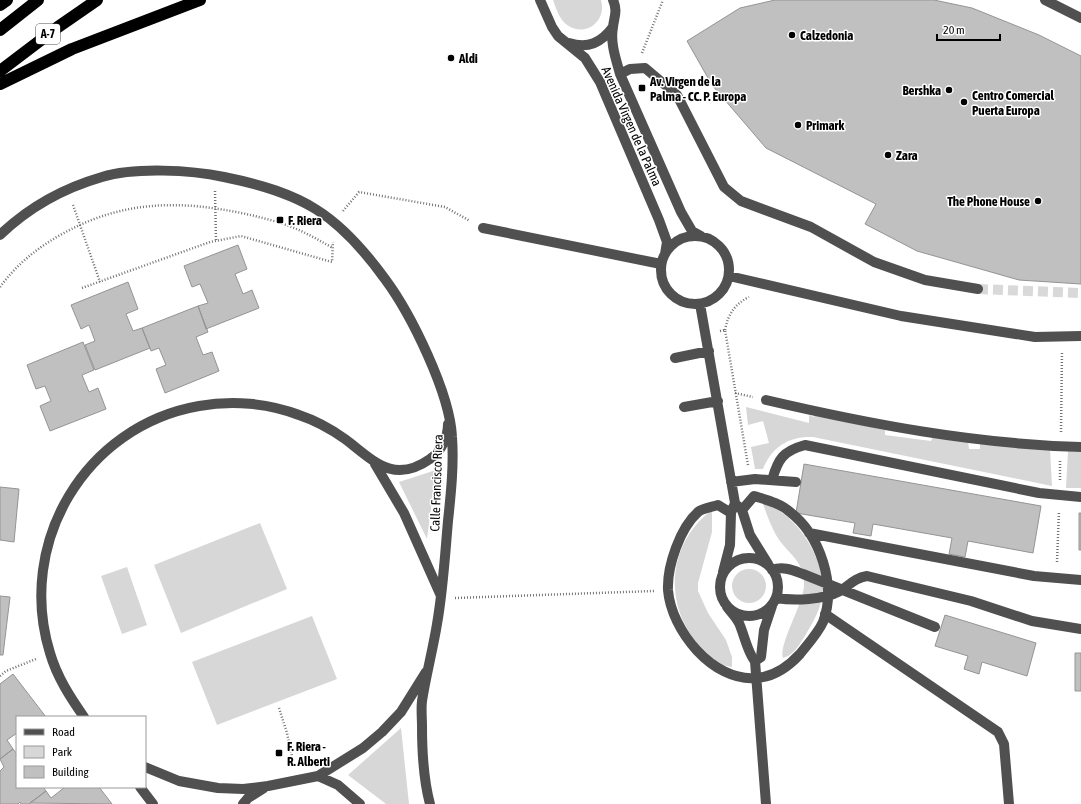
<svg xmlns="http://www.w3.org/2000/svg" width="1081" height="804" font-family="'Asap Condensed',sans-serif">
<rect width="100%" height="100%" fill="#fff"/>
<path fill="#d7d7d7" d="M553,0h48c6,21 -15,38 -34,25 -8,-6 -11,-17 -14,-25z
M746,407l63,16v-8l5,2v-2l71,15v5l46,6 2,-5 35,5 1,8h11v-7l70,7 2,37 -239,-49c-23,-1 -41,9 -50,32h-8l-4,-22 18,-4 -6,-22 -15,4z
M1068,451l13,1v36h-15z
M436,470l-9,69 -28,-57z
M763,504c32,6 63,57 60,88 -2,16 -9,29 -17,42 -6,10 -12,21 -23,24 -5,-13 21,-55 21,-73 1,-25 -17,-31 -28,-50 -5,-9 -9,-20 -13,-31z
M712,510v22l-14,51v8l10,22 18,27 6,17v10c-12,-1 -20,-10 -28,-17 -42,-40 -38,-106 8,-140z
M260,523l27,66 -106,44 -27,-68z
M127,567l20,58 -25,9 -21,-58z
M732 586a17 17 0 1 1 34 0a17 17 0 1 1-34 0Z
M312,616l25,63 -120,46 -25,-63z
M401,728l8,76h-23l-38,-29z"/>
<path fill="#c0c0c0" stroke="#949494" d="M775,0h159l38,8 67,27 42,21v228l-62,-4 -102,-29 -52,-27 11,-20 -110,-56 -54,-63 -25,-44 53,-33z
M238,245l9,24 -12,5 8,20 9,-4 7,18 -53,21 -8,-23 10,-3 -8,-19 -8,3 -8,-21z
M128,282l10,27 -12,5 7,17 9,-3 8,20 -55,22 -10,-25 10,-4 -6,-16 -8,4 -10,-24z
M198,306l10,26 -12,5 7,18 9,-3 7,19 -54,22 -9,-24 10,-4 -7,-17 -8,3 -9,-23z
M83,342l11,28 -12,5 7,17 9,-4 8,21 -56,22 -10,-25 11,-5 -6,-15 -9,3 -9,-24z
M804,464l237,42 -8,47 -65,-12 -3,16 -16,-3 3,-16 -79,-14 -2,12 -18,-3 2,-10 -59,-10z
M0,487l19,2 -5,53 -14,-2z
M1079,513h2v37h-2z
M0,596l10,1 -7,58h-3z
M945,615l91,28 -9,33 -45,-14 -3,12 -15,-5 4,-13 -33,-10z
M1075,653h6v38h-6z
M13,674l33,43h-29v16l-10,7 6,9 -13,10v-75z
M13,749l4,5v33h26l3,4 -17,13h-8l-1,-2 -2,2h-18v-33l4,-4 -4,-8z
M65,787h34l13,17 -82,-1 16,-12 5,7z"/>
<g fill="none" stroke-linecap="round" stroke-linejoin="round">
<path stroke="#d9d9d9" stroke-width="10" stroke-dasharray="10 5" stroke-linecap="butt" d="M978,289l103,4"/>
<path stroke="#727272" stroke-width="2.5" stroke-dasharray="1 2" stroke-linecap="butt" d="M642,53l21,-53
M215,191l1,50
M73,205l27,77
M343,211l16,-19 86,15 25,14
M0,287c17,-23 38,-40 64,-54 60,-33 117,-33 182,-19 18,4 38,9 55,17 11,5 21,11 32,17
M82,288l128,-46 31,-6 91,26 1,-20
M725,330c3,-16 10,-26 24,-33
M720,331l5,-1 23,135
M735,393l18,4
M1061,432l1,-81
M1060,480v-19
M1057,562l2,-51
M455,598l199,-7
M0,676l6,-5 30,-12
M279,708l8,25 7,33"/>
<path stroke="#505050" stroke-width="10" d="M540,0l12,27 6,9 27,22 15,24 59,138 8,22 -2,12
M613,0c5,11 1,17 0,27 -3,16 3,32 7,47l61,138 11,19 9,5
M1045,0l36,18
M569,43c19,6 32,0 44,-16
M620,74l10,-5 15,-1 32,27 47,92 17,14 70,26 63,35 51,18 53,9
M483,228l178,36
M0,235c28,-27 64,-47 102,-58 33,-10 89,-7 122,0 79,16 114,37 161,102 26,35 65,114 67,158 2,27 -1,56 -4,84 -3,34 -5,69 -11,103 -4,25 -11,51 -15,77 -1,8 0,17 0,25 0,26 1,52 8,78
M661 270a34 34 0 1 1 68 0a34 34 0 1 1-68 0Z
M729,276l172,40 134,21 46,-1
M700,304l35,199 -4,10 -1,32 -7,27
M675,358l34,-7
M766,400c103,24 208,44 315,47
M684,407l34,-6
M375,464l29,49 37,83
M772,480c6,-21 11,-29 33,-35l234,48 42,4
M731,482l24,-3 41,3
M738,506l4,4 8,25 18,29
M731,513l-13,-8c-6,2 -15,3 -20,7 -18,16 -31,54 -30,78 3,40 45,92 88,88 18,-1 33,-12 44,-24 8,-10 18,-21 23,-32 14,-37 -3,-87 -33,-110 -10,-9 -23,-12 -36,-16l-12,14
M809,533l225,43 47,4
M720 587a29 29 0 1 1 58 0a29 29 0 1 1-58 0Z
M772,570c11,-4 20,0 31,4l132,53
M776,598c19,3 47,2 64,-7 10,-6 14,-13 27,-15l104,25 61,20 49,8
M727,607c4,5 9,10 12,16 5,11 9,31 16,38l11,143
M825,614l173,118 6,12 5,60
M755,661l6,-4 3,-27 8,-24
M84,717c-14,-20 -27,-40 -34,-64 -34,-110 35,-227 149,-247 33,-6 69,-3 100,9 15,5 32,14 46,24 28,21 48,46 85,20 11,-7 18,-22 18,-35
M145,767l34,14 39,7 25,1 25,-3 50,-10 45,-28 19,-16 19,-20 25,-40
M318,776l20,9 22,19
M140,787l13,17
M243,804l5,-6 16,-10"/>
<path stroke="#000" stroke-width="12" d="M0,5l7,-5
M0,30l38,-30
M0,71l58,-44 39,-27
M0,84l72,-35 128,-49"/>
</g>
<g fill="#000" stroke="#fff" stroke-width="1.5">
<circle cx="792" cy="35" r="4"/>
<circle cx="451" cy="58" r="4"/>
<rect x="638" y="84" width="8" height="8" rx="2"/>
<circle cx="949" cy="90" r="4"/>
<circle cx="964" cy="102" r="4"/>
<circle cx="798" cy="125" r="4"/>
<circle cx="888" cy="155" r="4"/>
<circle cx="1038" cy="201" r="4"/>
<rect x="276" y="216" width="8" height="8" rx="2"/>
<rect x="275" y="749" width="8" height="8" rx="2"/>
</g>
<g text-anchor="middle" stroke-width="3" stroke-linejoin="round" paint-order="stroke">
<rect fill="#fff" stroke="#4c4c4c" stroke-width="1" x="36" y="24" width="24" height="20" rx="3"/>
<g font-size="12" font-weight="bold" fill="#000">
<text x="48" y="38">A-7</text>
</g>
<g font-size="13" font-weight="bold" fill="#000" stroke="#fff" text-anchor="start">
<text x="800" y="40">Calzedonia</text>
<text x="459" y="63">Aldi</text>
<text x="650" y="86">Av. Virgen de la<tspan x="650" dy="15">Palma - CC. P. Europa</tspan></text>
<text x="941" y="95" text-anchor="end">Bershka</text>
<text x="972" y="100">Centro Comercial<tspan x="972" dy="15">Puerta Europa</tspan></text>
<text x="806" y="130">Primark</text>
<text x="896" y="160">Zara</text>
<text x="1030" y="206" text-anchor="end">The Phone House</text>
<text x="288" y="225">F. Riera</text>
<text x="287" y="751">F. Riera -<tspan x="287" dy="15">R. Alberti</tspan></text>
</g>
<g font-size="13" fill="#000" stroke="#fff">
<text transform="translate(632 126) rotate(66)" y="5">Avenida Virgen de la Palma</text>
<text transform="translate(436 483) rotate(-88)" y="5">Calle Francisco Riera</text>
</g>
</g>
<rect x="16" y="716" width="130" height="72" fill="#ffffff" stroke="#999999"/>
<rect x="24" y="729" width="20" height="6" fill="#505050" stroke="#999999"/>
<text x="52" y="736" font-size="12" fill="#000000">Road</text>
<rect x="24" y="746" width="20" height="12" fill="#d7d7d7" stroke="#999999"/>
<text x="52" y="756" font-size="12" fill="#000000">Park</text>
<rect x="24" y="766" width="20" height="12" fill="#c0c0c0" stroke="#999999"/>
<text x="52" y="776" font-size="12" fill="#000000">Building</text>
<path d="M937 34v6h63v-6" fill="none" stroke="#000000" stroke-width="2"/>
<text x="943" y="34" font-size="12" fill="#000000" stroke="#ffffff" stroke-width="3" paint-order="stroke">20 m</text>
</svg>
